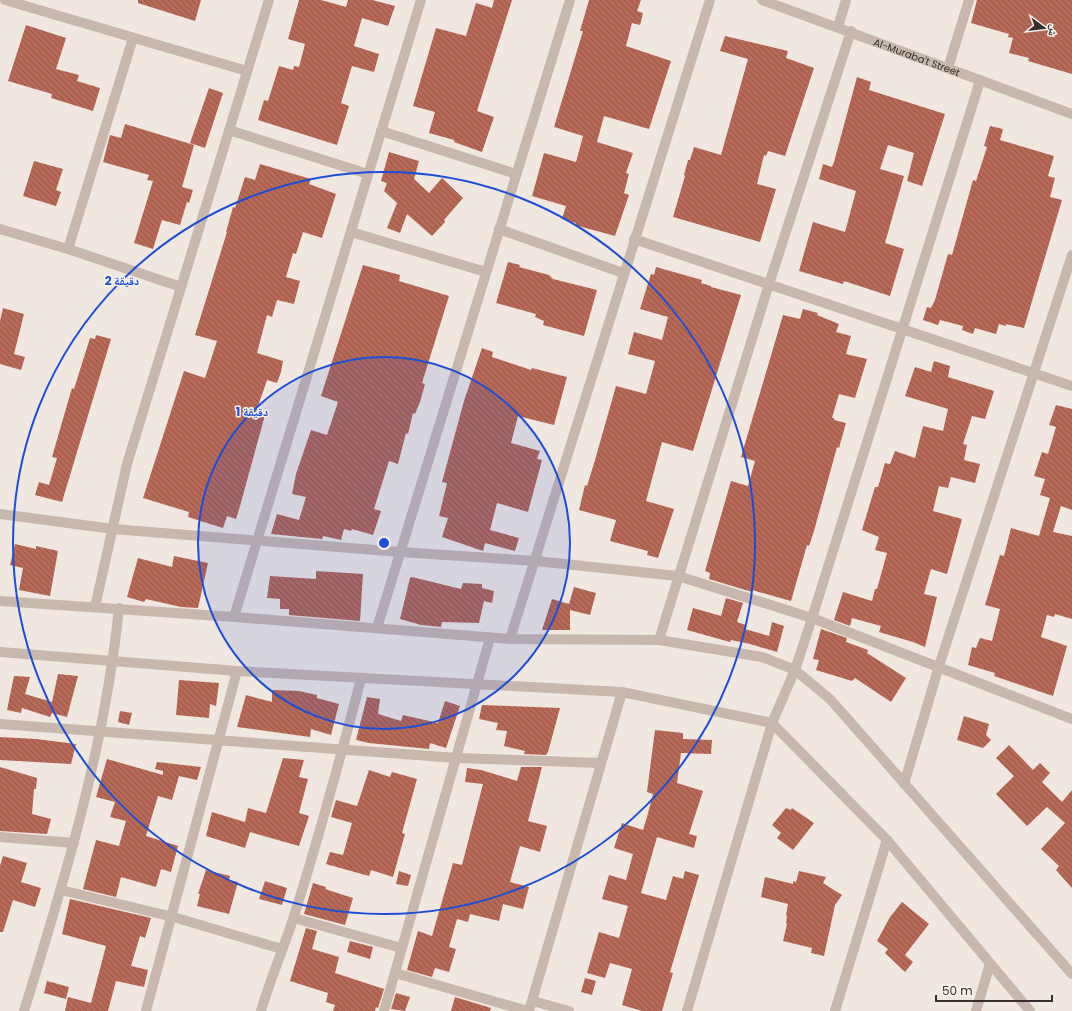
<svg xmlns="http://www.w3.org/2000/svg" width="1072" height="1011" font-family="Poppins,'Noto Naskh Arabic',sans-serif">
<defs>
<pattern id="building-back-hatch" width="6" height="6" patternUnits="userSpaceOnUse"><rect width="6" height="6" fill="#b76957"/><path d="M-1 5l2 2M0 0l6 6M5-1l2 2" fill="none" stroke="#965748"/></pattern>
</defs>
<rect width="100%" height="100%" fill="#f0e7e0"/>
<path fill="url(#building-back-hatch)" d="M138,0h63l-6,21 -57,-18z
M299,0h22l25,7 2,-7h24l23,6 -7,20 -26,-8 -8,28 25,8 -5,18 -22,-6 -11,37 8,3 -12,39 -79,-25 6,-20 4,1 11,-35 14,4 1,-4 5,1 6,-23 -17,-5z
M494,0h18l-35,111 17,6 -12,35 -28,-10v-2l-25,-7 6,-21 -22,-6 23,-78 30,8 10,-33 16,5z
M589,0h52l-4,11 6,2 -3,12 -8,-2 -6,23 45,15 -22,68 -45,-13 -7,26 36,11 -7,20 3,1 -5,19 5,2 -14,41 -40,-11 1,-2 -14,-4 4,-13 -34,-10 12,-43 32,9 7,-26 -29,-9 29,-96h-3z
M977,0h95v74l-44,-13 1,-3 -20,-5 4,-15 -5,-1 1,-3 -38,-11z
M26,25l40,13 -10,31 23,6 -2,6 23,7 -7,23 -42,-13 1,-4 -44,-13z
M725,36l63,15 -2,7 28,10 -29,88 -17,-5 -2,5 -2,-1 -7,29 19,5 -16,53 -87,-25 12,-41 -1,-1 4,-15h2l4,-13 27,8 27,-96 -28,-8z
M857,77l14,5 -2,8 76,24 -23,72 -15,-5 7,-28 -26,-8 -8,24 24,7 -19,67 19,6 -14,47 -46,-15 -1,3 -44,-13 14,-49 32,10 11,-41 -37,-12 4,-15 9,3 2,-5z
M209,88l14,5 -18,55 -15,-5z
M125,124l69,21 -12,42 11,3 -4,13 -2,-1 -7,23 -18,-5 -9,29 -19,-6 19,-62 -6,-1 2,-5 -46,-13 7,-27 11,3z
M990,126l13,3 -3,11 54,16 -6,20 7,2 -5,19 12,3 -38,128 -18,-4v2l-7,-2 -3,10 -21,-6 -2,6 -11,-4 1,-4 -23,-6 -2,5 -15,-5 4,-13 4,1 4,-8 13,-46 4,1 21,-75 3,1 11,-34 -3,-1z
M389,152l30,9 -5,18 15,14 13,-15 21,20 -19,22 1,2 -13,14 -25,-22 -7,19 -13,-5 10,-25 -13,-12 3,-8 -6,-2z
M34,161l29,8 -7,21 5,2 -5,14 -33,-10z
M260,164l51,15 -2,5 27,10 -14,44 -19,-6 -7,22 -3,-1 -7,24 14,4 -6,23 -17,-4 -5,17 -5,-2 -10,38 26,8 -2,11 -4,11 -10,-3 -11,32 9,3 -25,91 -4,13 -9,-3 -4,12 -35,-11 1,-5 -46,-14 41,-127 21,7 12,-37 -22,-6 32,-103h-1l7,-25 2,1 10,-31 10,3z
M508,262l12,3 -1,2 30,8 4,4 44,11 -13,46 -41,-11 1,-4 -9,-4 1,-3 -40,-11z
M363,265l37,10 -1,6 50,15 -27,87 3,1 -5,18 -5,12 -2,-1 -5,21 -2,-1 -8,31 -9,-3 -15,48 7,2 -8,24 -21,-6 -1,2 -7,-2 -3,11 -18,-4 -1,3 -51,-5 6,-20 22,6 7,-23 -14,-3 4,-20 15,-44 16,5 11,-33 -17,-6z
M656,267l46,13 -1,3 10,3v1l30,8 -48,156 -31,-9 -16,59 28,8 -16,49 -11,-3 1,-4 -38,-10 6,-21 -37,-10 6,-25 2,1 8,-26 21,-74 30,8 9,-33 -27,-7 6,-22 28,8 6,-23 -28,-8 11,-35 3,1z
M3,308l21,6 -10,40 11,3 -4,13 -21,-6v-43z
M803,309l15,4 -1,2 22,9 -3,8 15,4 -5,18 21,5 -12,39 -16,-4 -7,24h2v2l12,3 -7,25 -2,-1 -23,84 -5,15 -2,-1 -16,56 -39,-11v2l-43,-13 1,-6 -5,-2 26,-90 17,5 7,-25 -14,-4 42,-142 17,4z
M96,335l15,4 -49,163 -27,-7 4,-13 10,3 8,-27 -5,-1 20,-69 2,1 16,-51 5,1z
M482,348l11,4 -1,5 39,13 1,-2 35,9 -13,48 -36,-9 -7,27 29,8 -3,8 5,1 -14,52 -31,-9 -7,27 29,8 -4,13 -30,-8 -2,8 -41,-14 6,-19 -9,-2 8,-33 -5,-1 22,-81z
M934,361l16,5 -2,11 46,14 -9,28 -13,-3 -9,28 4,1 -3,15 16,4 -5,19 -24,-6 -3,11 -9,-2 -6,25 29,8 -15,55 -16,-5 -7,25 13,3 -12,50 -12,-5 -34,-10 2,-6 -29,-8 -2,8 -16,-6 9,-28 29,9 3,-12h2l10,-36 -12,-3 4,-13 -17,-7 13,-43h3l7,-24 5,1 5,-13 20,7 8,-32 20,5 5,-22 -43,-13 10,-29 16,5z
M1056,405l16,4v101l-11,-4 -8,26 19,4v83l-17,-5 -1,3 -7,-2 -6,22 26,9 -14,50 -59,-20 1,-3 -27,-8 4,-18 4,1 4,-10 12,3 8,-32 -15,-4 15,-50 4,1 7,-28 28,8 11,-38 -10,-3 5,-16 -11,-3 8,-24 6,2 8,-27 -7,-2z
M15,544l21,5v-3l22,5 -8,45 -31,-6 4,-22 -13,-3z
M174,556l34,7 -10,45 -17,-1 -35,-8 -2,3 -17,-5 11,-39 34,9z
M316,571l47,3 -3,47 -71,-6v-6h-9v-10l-13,-1 3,-22 46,3z
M412,577l49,12 2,-6 19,1v4l12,3 -2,12 -8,-2 -5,22 -37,-1 -1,5 -20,-2 -21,-6 10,-41z
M574,587l22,6 -6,22 -20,-5v20h-28l10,-31 17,5z
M726,598l17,5 -6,19 9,3 -1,4 24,7 3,-14 12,4 -7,26 -27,-8 -19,-4 -1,2 -43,-12 6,-22 28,8z
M821,629l26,9 -1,4 22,8 -1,3 39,25 -15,24 -36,-24 -3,3 -36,-11 3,-10 -6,-1z
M58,674l20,2 -11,41 -15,-4 -2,4 -28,-9 -1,5 -14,-3 7,-34 16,1 -5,17 27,8z
M179,680l40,3 -3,23 -6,-2 -1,14 -33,-3z
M272,690l27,1 18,4v3l22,6 -8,31 -20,-6 -1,8 -73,-10 9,-32 26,7z
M367,697l13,2 -2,15 23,7 2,-6 35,8 7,-22 15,5 -14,42 -16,-5 -1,6 -60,-6 -13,-3z
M482,705l78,3 -12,44 -2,3 -22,-1 1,-3 -21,-5 3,-15 -11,-1 2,-7 -19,-4z
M120,711l12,2 -3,12 -11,-3z
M964,716l25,8 -3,11 5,5 -8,8 -26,-8z
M655,730l28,3v6l29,1 -1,14 -30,-1 -4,30 26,8 -14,43 8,2 -3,12 -37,-11 -16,56 25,7 7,-24 10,3 2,-8 14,4 -29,97 3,1 -11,38h-20l-20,-6 10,-36 -22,-6 -5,15 -18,-5 12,-41 20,6 9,-32 -26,-7 7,-24 17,5 7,-26 -19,-6 8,-25 21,7 4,-13 6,-23 -6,-2z
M0,737l36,2 40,5 -5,20 -71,-4z
M1009,745l24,25 7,-7 10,10 -8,9 20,20 10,-12v98l-16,-18 3,-4 -18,-17 24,-26 -18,-16 -20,19 -31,-32 18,-18 -18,-18z
M283,758l21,2 -5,17 9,2 -9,34 10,3 -10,30 -49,-14 -5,16 -39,-12 6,-24 33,10 3,-14 18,5z
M107,759l56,16v-4l-8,-2 2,-7 44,5 -4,13 -18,-4 -7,24 -14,-4 -12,40 32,10 -7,26 -10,-3 -5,18 -35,-10 -5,20 -33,-8 13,-49 23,6 7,-25 -16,-4 5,-15 -19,-5z
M0,767l37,11 -1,11h-2l-2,25 19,5 -4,15 -47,-3z
M521,767h21l-14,54 19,5 -7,26 -20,-6 -10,36 19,5 -6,22 -20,-5 -4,17 -29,-7 -2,8 -11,-3 -8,28 7,2 -7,23 -14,-4 -3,9 -25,-7 11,-39 14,5 21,-73 9,2 21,-81 -18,-2 2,-14 14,2 36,11z
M369,770l21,7 2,-5 25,7 -15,54 3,1 -12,43 -22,-7 -2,6 -43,-12 4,-12 13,3 9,-32 -21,-6 5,-17 21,6z
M786,808l5,2 1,-2 22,15 -21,27 -16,-12 4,-5 -9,-8z
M3,856l24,7 -6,19 20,6 -6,19 -22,-7 -10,32h-3v-66z
M206,870l24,6 -1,4 9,2 -9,32 -32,-8 3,-12h-2z
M399,871l12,4 -3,11 -12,-2z
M799,871l27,6 -3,6 19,12 -7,10 -11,51 -13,-3 1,-5 -29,-7 4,-17 -1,-1 1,-7 -1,-1 2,-11 -27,-7 4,-20 28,7v-3l3,1z
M265,881l22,7 -5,17 -23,-6z
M313,883l13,4 -1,2 28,9 -8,27 -41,-11z
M70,899l81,19 -6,20 -5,-2 -9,30 17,4 -4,17 -28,-6 -8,30h-43l3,-14 23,6 15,-57 -44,-12z
M902,902l27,22 -24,31 8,7 -8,10 -20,-19 3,-4 -11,-8 13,-24z
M306,928l11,3 -5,18 27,8 -4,16 49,16 -6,19 -2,-1 -1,4h-42l2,-6 -9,-3 2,-9 -38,-12z
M350,941l23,6 -3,12 -23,-7z
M585,978l11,3 -4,14 -11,-3z
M47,981l22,6 -3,12 -22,-6z
M396,993l14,4 -5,14 -14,-2z
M455,997l36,11 -1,3h-39z"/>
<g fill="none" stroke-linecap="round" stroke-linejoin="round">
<g stroke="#c7b7ad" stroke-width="10">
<path d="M5,0l242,71"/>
<path id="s1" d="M762,0l310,114"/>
<path d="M838,27l8,-27"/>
<path d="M948,68l21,-68"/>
<path d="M229,130l139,44"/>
<path d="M381,131l135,43"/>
<path d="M0,229l68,20 113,38"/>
<path d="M499,229l124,44"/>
<path d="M351,232l135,40"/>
<path d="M634,239l438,147"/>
<path d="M68,249l65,-211"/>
<path d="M0,514l113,15 287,23 136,9 142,15 134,42 260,101"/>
<path d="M0,601l234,16 276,22 149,1 103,17 33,13 35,29 242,275"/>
<path d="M95,607l32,-143 142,-464"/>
<path d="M234,617l187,-617"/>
<path d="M377,628l193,-628"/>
<path d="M510,639l200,-639"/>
<path d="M659,640l110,-356 82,-253"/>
<path d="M0,652l237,19 385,21 150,31 115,117 143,171"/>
<path d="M0,724l457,34 143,5"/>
<path d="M904,784l35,-118 133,-411"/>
<path d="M0,837l74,6"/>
<path d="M61,890l112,27 109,32"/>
<path d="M294,918l107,30"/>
<path d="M395,973l133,38"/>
<path d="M533,1001l36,10"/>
<path d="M24,1011c41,-132 81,-265 95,-403"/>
<path d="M146,1011l91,-340"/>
<path d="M261,1011c9,-32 23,-63 33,-95 25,-78 46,-157 67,-237"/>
<path d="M384,1011l106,-373"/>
<path d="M529,1011l93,-319"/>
<path d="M687,1011l85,-288 23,-53 17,-52 168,-537"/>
<path d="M835,1011l52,-171"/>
<path d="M976,1011l14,-47"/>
</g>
</g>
<circle cx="384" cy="543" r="186" fill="#1d4ed8" fill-opacity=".12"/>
<g fill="none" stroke="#1d4ed8" stroke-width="2">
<circle cx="384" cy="543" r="186"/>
<circle cx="384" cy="543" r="371"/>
</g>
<g text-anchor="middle" stroke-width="3" stroke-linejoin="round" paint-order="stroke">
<g font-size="10" fill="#362e2b" stroke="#f8f2ec">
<text dy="4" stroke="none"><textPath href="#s1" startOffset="165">Al-Muraba't Street</textPath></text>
</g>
</g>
<circle cx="384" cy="543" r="6" fill="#1d4ed8" stroke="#f8f2ec" stroke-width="2"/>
<g font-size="12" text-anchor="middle" font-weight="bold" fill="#1d4ed8" stroke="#f8f2ec" stroke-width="3" stroke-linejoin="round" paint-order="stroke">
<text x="122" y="285">2 دقيقة</text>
<text x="252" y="416">1 دقيقة</text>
</g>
<g transform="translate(1044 28) rotate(105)" stroke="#f8f2ec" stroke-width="3" paint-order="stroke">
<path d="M0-3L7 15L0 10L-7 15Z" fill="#362e2b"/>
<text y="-6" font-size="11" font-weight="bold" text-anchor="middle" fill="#362e2b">ش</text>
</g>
<path d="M936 995v6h116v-6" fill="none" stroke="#362e2b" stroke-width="2"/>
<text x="942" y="995" font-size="12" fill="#362e2b" stroke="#f8f2ec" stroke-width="3" paint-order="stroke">50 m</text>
</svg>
